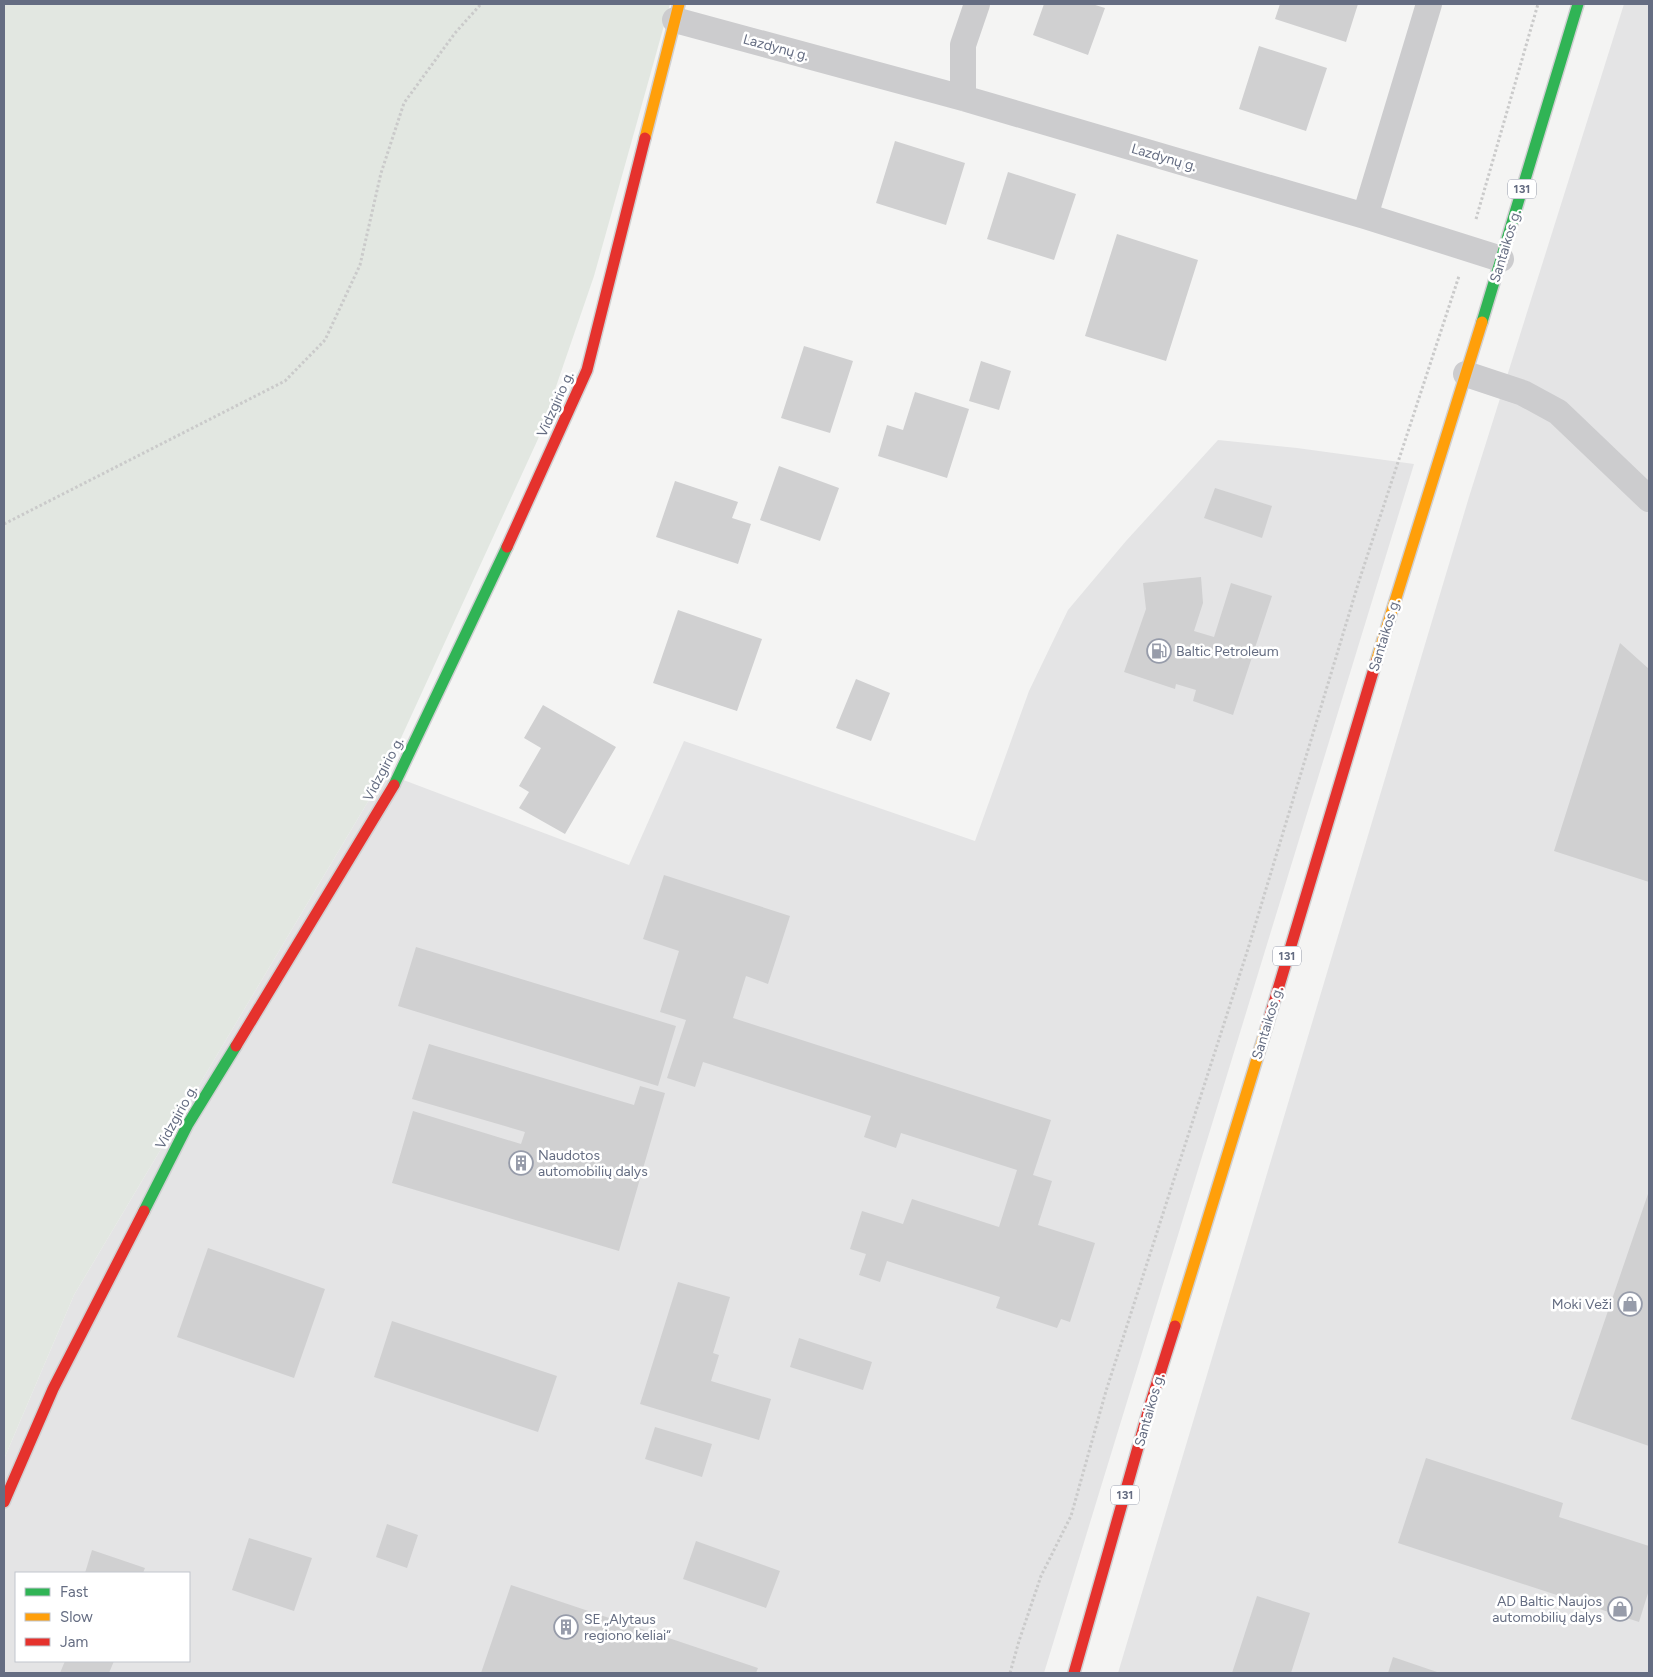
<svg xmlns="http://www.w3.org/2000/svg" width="1653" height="1677" font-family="Figtree,sans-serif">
<rect width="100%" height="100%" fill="#f4f4f3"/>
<path fill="#e4e4e5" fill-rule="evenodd" d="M1624,4h25v1669h-531l351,-1176z
M1218,440l79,8 117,16 -370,1209h-1040v-214l70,-164 311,-522 244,92 55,-124 291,100 54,-150 39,-81 58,-69zM16,1573h173v88h-173z"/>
<path fill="#e2e7e1" d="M4,4h666l-76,272 -56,163 -153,334 -311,522 -70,164z"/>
<path fill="#d0d0d1" d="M1044,4h48l13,4 -17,47 -55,-20z
M1280,4h78l-12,38 -71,-23z
M1259,46l68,22 -21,63 -67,-22z
M895,141l70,22 -19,62 -70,-22z
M1008,172l68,22 -22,66 -67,-21z
M1117,234l81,26 -32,101 -81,-25z
M804,346l49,15 -23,72 -49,-15z
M981,361l30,10 -12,39 -30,-9z
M915,392l54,17 -22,69 -69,-22 9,-31 16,5z
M779,466l60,22 -19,53 -60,-21z
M675,481l63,21 -6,16 19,6 -13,40 -82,-27z
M1215,488l57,18 -10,32 -58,-20z
M1201,577l2,26 -9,28 20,6 17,-54 41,13 -39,119 -40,-14 3,-11 -20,-6 -1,5 -51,-17 22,-63 -3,-26z
M678,610l84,29 -25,72 -84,-28z
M1620,643l29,26v213l-95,-31z
M856,679l34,14 -19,48 -35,-13z
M543,705l73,42 -51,87 -46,-26 10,-16 -10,-6 22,-38 -17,-10z
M664,875l126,41 -22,68 -22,-8 -13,42 318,102 -18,55 19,6 -14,44 57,18 -25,79 -9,-3 -4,9 -61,-20 4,-11 -113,-36 -7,21 -21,-7 7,-21 -16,-5 12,-38 41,13 9,-25 87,28 18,-57 -116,-37 -5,15 -32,-11 7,-21 -168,-54 -8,25 -28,-9 19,-58 -26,-8 19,-61 -36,-12z
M416,947l260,79 -18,60 -260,-80z
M429,1044l205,61 6,-19 25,7 -46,158 -227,-68 21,-72 108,33 4,-12 -113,-33z
M1649,1191v255l-78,-27z
M208,1248l117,41 -31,89 -117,-41z
M678,1282l52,15 -17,56 6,2 -8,26 60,18 -12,41 -119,-36z
M392,1321l165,55 -19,56 -164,-55z
M799,1338l73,24 -9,28 -73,-23z
M655,1427l57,17 -10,33 -57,-18z
M1426,1458l137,45 -4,14 90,29v44l-10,32 -241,-79z
M387,1524l31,11 -11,33 -31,-11z
M249,1538l63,20 -18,53 -62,-21z
M696,1541l84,30 -14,37 -83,-29z
M92,1550l53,18 -2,5h-58z
M511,1585l247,83 -2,5h-275z
M1257,1596l53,17 -19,60h-59z
M1393,1657l47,16h-52z
M65,1661h49l-5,12h-49z"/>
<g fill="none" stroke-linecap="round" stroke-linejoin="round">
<g stroke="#d0d0d2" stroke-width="14">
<path id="fast" d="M1482,322l96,-318
M394,785l113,-238
M144,1211l44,-87 48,-78"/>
</g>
<g stroke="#d0d0d2" stroke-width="14">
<path id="slow" d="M645,138l34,-134
M1376,662l106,-340
M1175,1326l92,-300"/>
</g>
<g stroke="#d0d0d2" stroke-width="14">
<path id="jam" d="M507,547l80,-177 58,-232
M1267,1026l109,-364
M236,1046l158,-261
M4,1502l49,-113 91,-178
M1074,1673l76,-268 25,-79"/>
</g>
<path stroke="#cacaca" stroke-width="3" stroke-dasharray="2.5 2.5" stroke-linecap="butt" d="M1476,219l62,-215
M4,524l281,-143 40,-41 35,-75 21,-92 23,-70 51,-70 26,-29
M1010,1673l9,-32 22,-65 30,-60 35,-125 141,-439 112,-371 100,-305"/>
<path stroke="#ccccce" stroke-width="26" d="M675,20l288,78 402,118 136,43
M963,98v-53l14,-41
M1365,216l64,-212
M1466,374l57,19 35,19 91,87"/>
<use href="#fast" stroke="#30b455" stroke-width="11"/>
<use href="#slow" stroke="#ff9f0a" stroke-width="11"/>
<use href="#jam" stroke="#e5322d" stroke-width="11"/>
</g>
<defs>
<g id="fuel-ring" transform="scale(1.25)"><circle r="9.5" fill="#fff" stroke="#979caa" stroke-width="1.5"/><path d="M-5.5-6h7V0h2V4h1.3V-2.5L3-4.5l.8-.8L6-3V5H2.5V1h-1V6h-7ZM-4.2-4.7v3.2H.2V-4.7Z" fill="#979caa"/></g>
<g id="building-ring" transform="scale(1.25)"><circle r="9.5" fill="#fff" stroke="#979caa" stroke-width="1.5"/><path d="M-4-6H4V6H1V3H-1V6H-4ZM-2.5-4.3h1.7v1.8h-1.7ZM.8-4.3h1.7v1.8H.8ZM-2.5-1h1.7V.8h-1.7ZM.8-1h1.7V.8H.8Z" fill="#979caa"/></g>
<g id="shop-ring" transform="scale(1.25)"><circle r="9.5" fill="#fff" stroke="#979caa" stroke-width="1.5"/><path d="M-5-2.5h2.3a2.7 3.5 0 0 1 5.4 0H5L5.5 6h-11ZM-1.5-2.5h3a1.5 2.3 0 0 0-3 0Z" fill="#979caa"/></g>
</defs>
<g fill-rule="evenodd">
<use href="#fuel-ring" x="1159" y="651"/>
<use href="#building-ring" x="521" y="1163"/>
<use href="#shop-ring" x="1630" y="1304"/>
<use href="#shop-ring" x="1620" y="1609"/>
<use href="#building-ring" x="566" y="1627"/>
</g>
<g text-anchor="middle" stroke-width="5" stroke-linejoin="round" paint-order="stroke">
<g fill="#fff" stroke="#9399a8" stroke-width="1">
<rect x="1508" y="179.5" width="28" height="19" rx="4"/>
<rect x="1273" y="946.5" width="28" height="19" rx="4"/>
<rect x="1111" y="1485.5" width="28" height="19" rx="4"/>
</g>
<g font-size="12" font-weight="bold" fill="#656d82">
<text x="1522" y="193">131</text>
<text x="1287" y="960">131</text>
<text x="1125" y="1499">131</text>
</g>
<g font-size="14" fill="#656d82" stroke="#fff">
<text transform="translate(776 47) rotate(15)" y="5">Lazdynų g.</text>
<text transform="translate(1164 157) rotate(16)" y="5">Lazdynų g.</text>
<text transform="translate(1505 246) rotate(-73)" y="5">Santaikos g.</text>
<text transform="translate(555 404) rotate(-66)" y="5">Vidzgirio g.</text>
<text transform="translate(1384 635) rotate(-73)" y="5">Santaikos g.</text>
<text transform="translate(383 769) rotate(-62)" y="5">Vidzgirio g.</text>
<text transform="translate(1267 1023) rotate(-73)" y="5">Santaikos g.</text>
<text transform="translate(176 1117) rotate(-61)" y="5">Vidzgirio g.</text>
<text transform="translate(1149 1410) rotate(-74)" y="5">Santaikos g.</text>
</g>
<g font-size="14" fill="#656d82" stroke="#fff" text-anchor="start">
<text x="1176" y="656">Baltic Petroleum</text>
<text x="538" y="1160">Naudotos<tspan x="538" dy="16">automobilių dalys</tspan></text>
<text x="1612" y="1309" text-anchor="end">Moki Veži</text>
<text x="1602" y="1606" text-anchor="end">AD Baltic Naujos<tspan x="1602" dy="16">automobilių dalys</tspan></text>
<text x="584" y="1624">SE „Alytaus<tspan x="584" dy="16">regiono keliai“</tspan></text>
</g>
</g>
<rect width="1653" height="1677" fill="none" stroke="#656d82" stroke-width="10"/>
<rect x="15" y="1572" width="175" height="90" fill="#ffffff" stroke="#c1c5cd"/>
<rect x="25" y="1588" width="25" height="8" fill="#30b455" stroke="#c1c5cd"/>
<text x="60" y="1597" font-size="15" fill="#656d82">Fast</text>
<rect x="25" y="1613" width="25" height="8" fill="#ff9f0a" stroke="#c1c5cd"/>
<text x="60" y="1622" font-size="15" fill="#656d82">Slow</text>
<rect x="25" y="1638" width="25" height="8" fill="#e5322d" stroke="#c1c5cd"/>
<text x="60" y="1647" font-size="15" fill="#656d82">Jam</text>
</svg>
